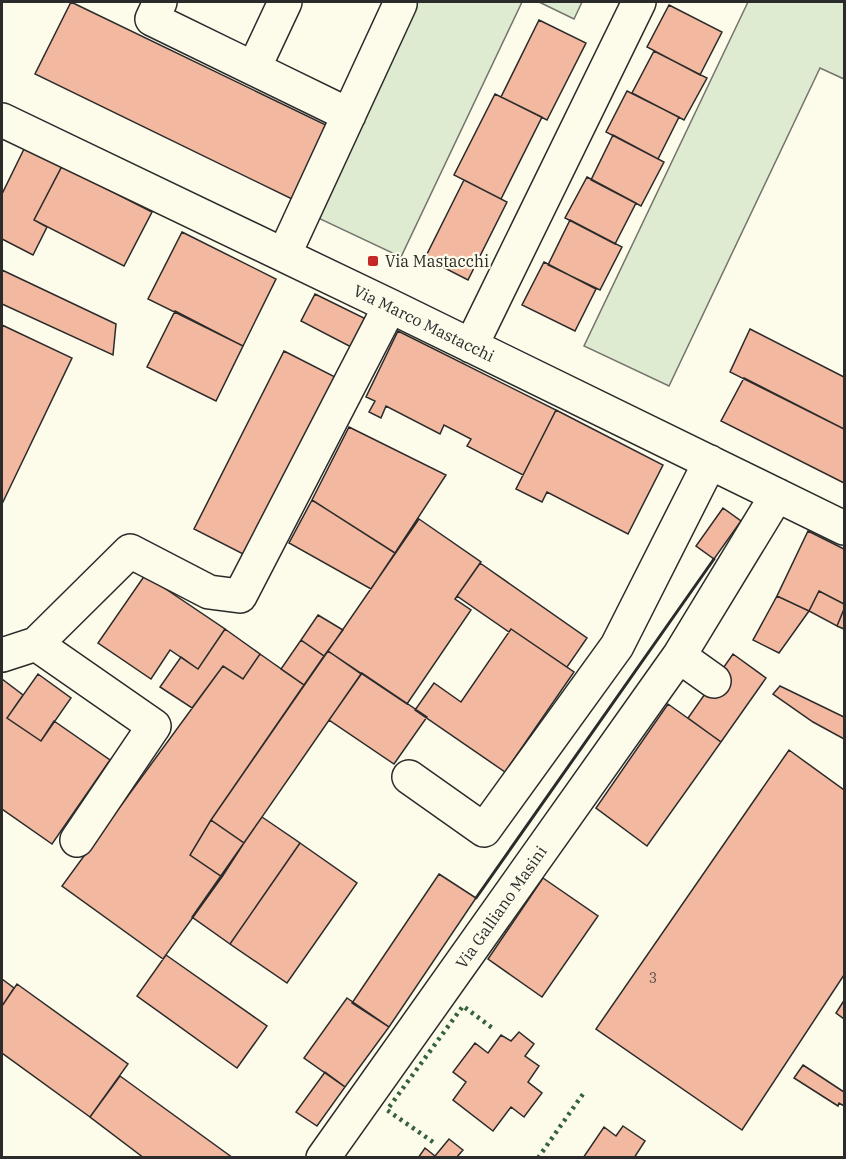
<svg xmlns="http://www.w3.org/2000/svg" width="846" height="1159" font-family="'IBM Plex Serif',serif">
<rect width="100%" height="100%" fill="#fdfbea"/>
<path fill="#deebd1" stroke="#74746e" stroke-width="1.5" d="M417,2h105l-121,255 -85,-40z
M539,2h43l-8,17z
M748,2h96v77l-24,-11 -151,318 -85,-40z"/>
<path fill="#f2b8a0" stroke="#2b2b2b" stroke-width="1.5" d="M71,2l257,124 -36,73 -257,-125z
M669,5l53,27 -22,43 -53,-28z
M539,20l47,23 -39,77 -46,-23z
M654,51l53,27 -23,42 -52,-27z
M627,91l52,26 -21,42 -52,-27z
M495,94l47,23 -41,82 -47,-24z
M613,135l51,27 -23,44 -50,-26z
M25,147l37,19 -28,54 13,7 -14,28 -31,-16v-45z
M62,166l90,46 -28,54 -90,-46z
M587,177l49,26 -21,41 -50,-26z
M464,180l43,22 -39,78 -43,-22z
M570,220l52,27 -22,43 -52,-25z
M182,232l94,47 -33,67 -95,-47z
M544,262l52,27 -21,42 -53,-26z
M2,270l114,54 -3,31 -111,-51z
M315,294l53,26 -15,28 -52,-27z
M175,311l68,35 -27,55 -69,-34z
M2,325l70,33 -70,146z
M750,329l94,48v52l-114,-57z
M398,331l158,79 -33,65 -56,-29 4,-7 -27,-14 -4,9 -54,-28 -5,12 -12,-6 6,-11 -9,-4z
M284,351l55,28 -90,178 -55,-28z
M744,378l100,51v54l-123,-62z
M556,410l107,55 -35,69 -81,-42 -5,10 -26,-13z
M349,427l97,48 -51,78 -83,-53z
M312,500l83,53 -24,36 -82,-46z
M723,508l18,13 -27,38 -18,-13z
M419,519l62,43 -26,37 16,11 -64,94 -79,-53z
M808,531l36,18v55l-25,-13 -10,20 -32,-15z
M480,563l107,75 -20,29 -56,-38 -2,3 -52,-36z
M145,575l80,54 -27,40 -28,-19 -19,29 -53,-36z
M819,591l25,13v5l-7,17 -28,-15z
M777,596l32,15 -30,42 -26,-13z
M844,609v20l-7,-3z
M318,615l25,15 -19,26 -23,-16z
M225,629l35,25 -17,25 -20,-13 -31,42 -32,-21 21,-30 17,12z
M511,629l63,43 -69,100 -90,-62 19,-27 27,19z
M301,640l23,16 -20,29 -23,-16z
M328,651l33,23 -117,169 -33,-23z
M260,654l44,31 -93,135 -21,35 32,22 -59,82 -101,-73 161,-220 20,13z
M733,654l33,24 -45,64 -33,-24z
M362,673l65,44 -33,47 -65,-44z
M38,674l33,24 -30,43 -34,-23z
M2,679l21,16 -16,23 34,23 13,-20 56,39 -58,84 -50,-35z
M780,686l64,31v22l-31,-17 -40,-28z
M668,704l53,38 -74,104 -51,-38z
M789,750l55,40v185l-102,155 -146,-101z
M262,817l38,26 -70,101 -38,-27z
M211,820l33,23 -22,34 -32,-22z
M300,843l57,40 -70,100 -57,-39z
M439,874l37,24 -87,129 -37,-24z
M543,878l55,38 -56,81 -54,-38z
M166,955l101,71 -30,42 -100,-72z
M2,979l12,9 -12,18z
M17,984l111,80 -38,53 -88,-64v-47z
M347,998l42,29 -44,60 -41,-29z
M843,1002l1,1v16l-8,-6z
M519,1032l15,12 -9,12 14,10 -11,16 14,11 -18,24 -13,-10 -18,24 -40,-31 13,-18 -13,-10 22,-29 13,10 13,-18 10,6z
M803,1065l41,27v14l-5,-3 -1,3 -44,-28z
M325,1072l20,15 -28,39 -21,-14z
M120,1076l113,82h-89l-54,-41z
M623,1126l22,15 -11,17h-51l21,-31 12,9z
M449,1139l14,11 -7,8h-38l7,-10 10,8z"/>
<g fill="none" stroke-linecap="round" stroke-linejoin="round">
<g stroke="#2b2b2b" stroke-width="36">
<path id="minor" d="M160,2l-8,17 197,96
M254,68l31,-66
M2,120l388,186 454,222
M284,255l116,-251 -1,-2
M471,346l168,-344
M2,655l34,-11
M679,656l35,25
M409,777l75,53 133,-184 93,-184
M77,840l77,-114 -118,-82 94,-93 79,41 31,4 150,-290
M323,1158l356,-502 98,-161"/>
</g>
<use href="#minor" stroke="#fdfbea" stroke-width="33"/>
<path stroke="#34623c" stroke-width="4.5" stroke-dasharray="3 4.5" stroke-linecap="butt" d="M433,1142l-46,-32 76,-104 32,24
M538,1158l45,-64"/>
<path stroke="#2b2b2b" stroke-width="3" d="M476,898l238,-339"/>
</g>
<rect fill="#c62828" stroke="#fdfbea" stroke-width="2" x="367" y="255" width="12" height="12" rx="3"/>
<g text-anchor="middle" stroke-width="4.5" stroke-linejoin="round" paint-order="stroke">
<g font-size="14" fill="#5d4e48">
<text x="653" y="983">3</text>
</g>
<g font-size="16" fill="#2b2b2b" stroke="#fdfbea" text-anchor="start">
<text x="385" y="267">Via Mastacchi</text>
</g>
<g font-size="16" fill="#2b2b2b" stroke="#fdfbea">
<text transform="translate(424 323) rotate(26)" y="6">Via Marco Mastacchi</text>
<text transform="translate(501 907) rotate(-55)" y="6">Via Galliano Masini</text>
</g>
</g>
<rect width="846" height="1159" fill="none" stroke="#2b2b2b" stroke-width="6"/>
</svg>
